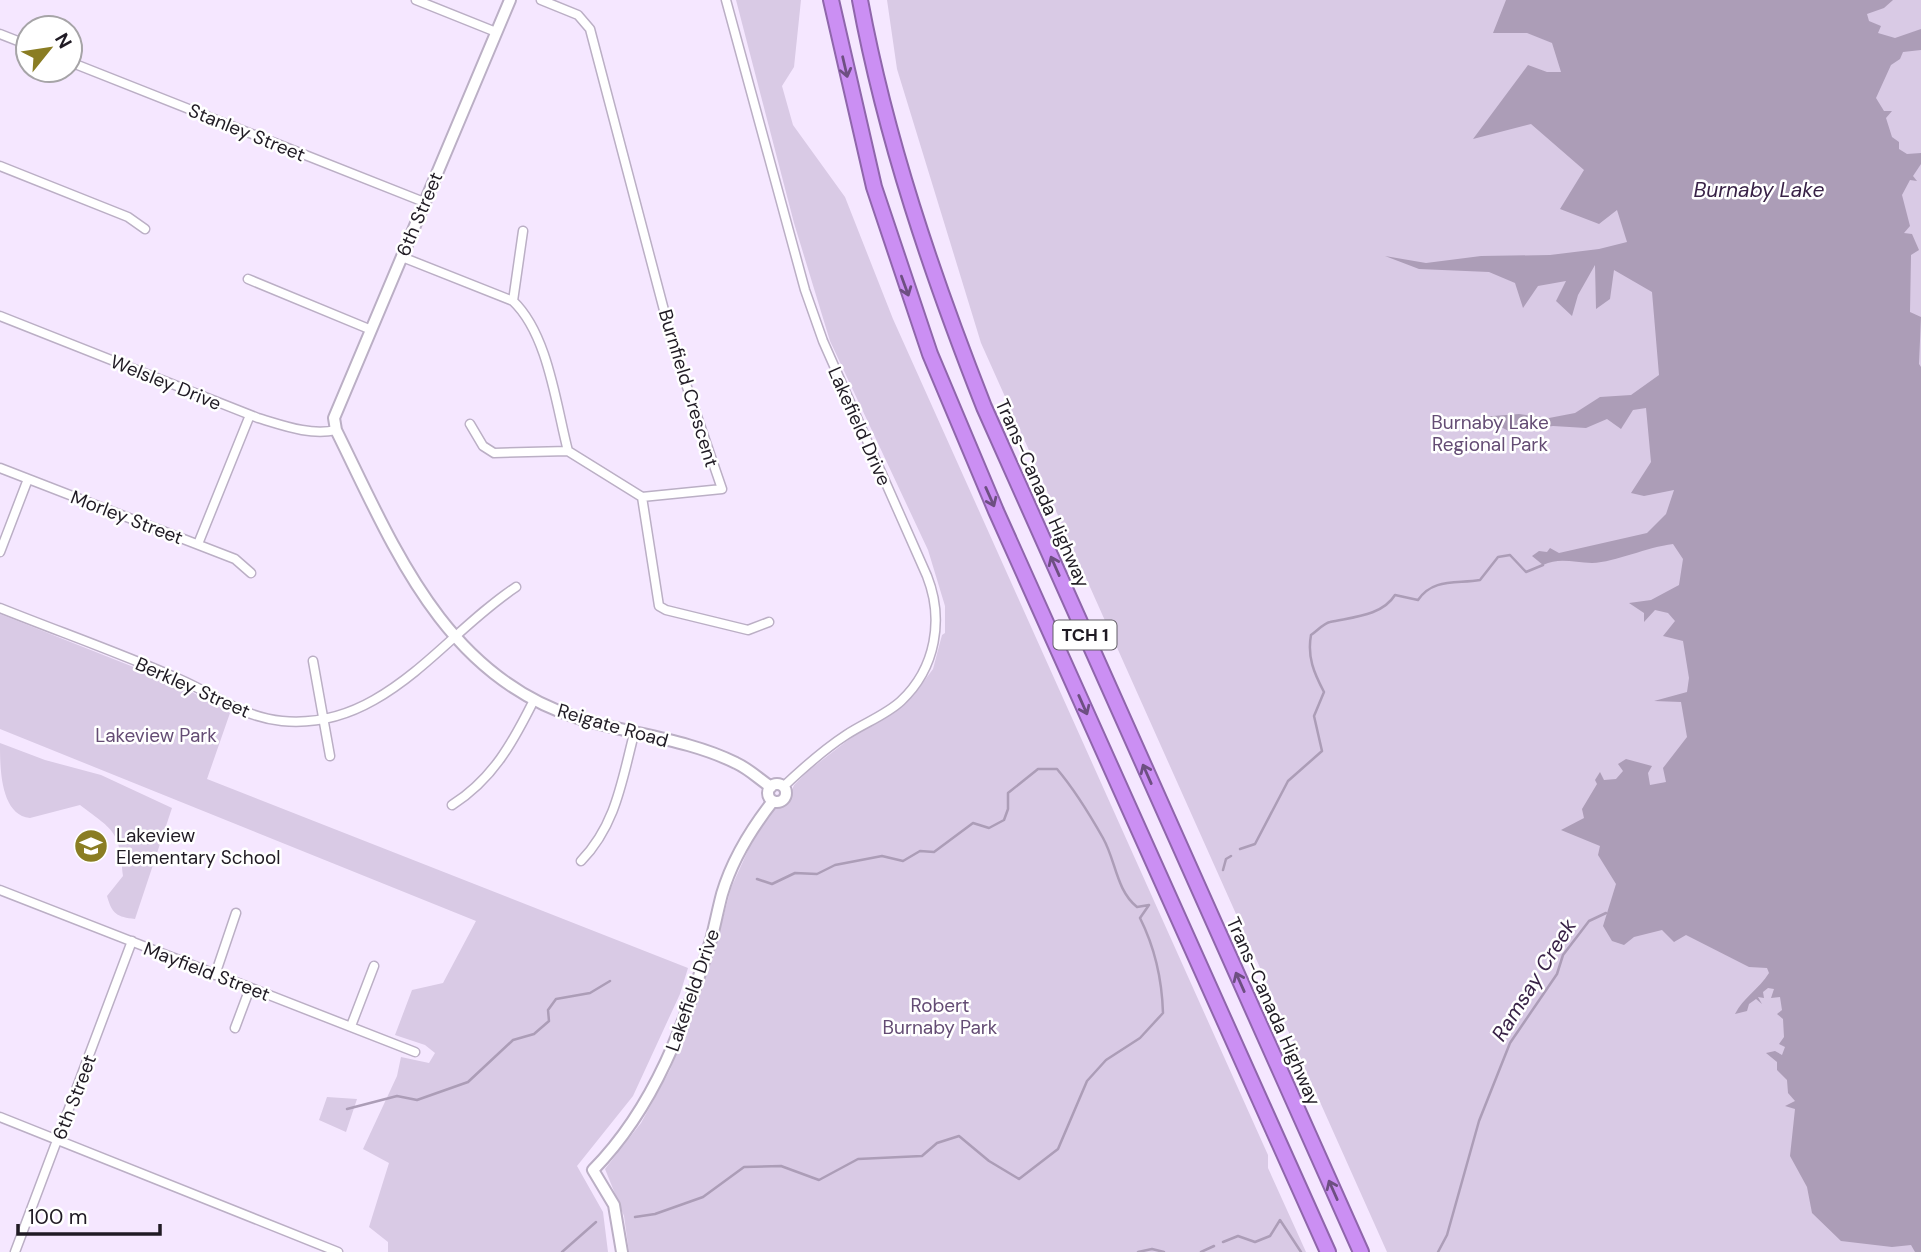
<svg xmlns="http://www.w3.org/2000/svg" width="1921" height="1252" font-family="'DM Sans',sans-serif">
<rect width="100%" height="100%" fill="#f5e7ff"/>
<path fill="#d9cae5" d="M736,0h65l-7,67 -12,19 11,39 52,72 48,122 375,836v13l38,84h-677l-5,-36 -19,-47 36,-46 29,-53 44,-118 17,-64 23,-51 21,-29 13,-9 6,-14 14,-14 44,-34 49,-30 12,-11 20,-27 9,-34 3,-2v-27l-17,-56 -98,-209 -36,-118z
M887,0h1034v1252h-534l-406,-909 -84,-274z
M0,614l179,71 51,28 -23,66 481,189 -8,26 -47,102 -56,70 26,46 5,40h-220v-10l-19,-15 20,-64 -26,-14 34,-73 4,-19 28,6 6,-10 -10,-8 -30,-10 17,-45 31,-7 33,-62 -476,-192z
M0,743l45,17 56,15 71,33 -37,111c-18,-2 -23,-5 -28,-23l16,-20c-4,-45 -7,-44 -43,-71l-50,13c-30,-3 -30,-51 -30,-75z
M327,1097l30,2 -11,33 -27,-12z"/>
<path fill="#ac9db7" d="M1506,0h387l-9,8 -17,6 2,7 12,5 -3,7 17,5 26,-9v21l-18,2 -3,7 -9,6 -15,33 8,13h8l-6,7 6,19 7,5v7l8,5 14,-1v11l-8,12 4,5 -7,-1 -8,15 8,31 -6,7 8,1 7,16 -8,5 -1,57 11,5 -2,47 2,3v885h-6l-4,-7 -19,2 -51,-6 -29,-28 -5,-26 -17,-31 5,-47 -10,-3 10,-5 -7,-8 -1,-13 -10,-10v-8l-11,-9 9,-2 7,4 3,-8 -6,-3 5,-7 -1,-18 -6,-5 5,-4 -2,-13 -9,1 3,-9 -6,-1 -5,4 1,6 -6,-1 4,7 -6,-5 -7,5 -2,7 -12,3c8,-16 24,-25 34,-41l-2,-5 -18,-1 -63,-32 -12,7 -12,-12 -28,7 -10,8 -12,-4 -9,-15 13,-42 -18,-29 2,-9 -39,-16 23,-12 -2,-9 15,-25 -2,-4 5,-8 4,8 12,-1 7,-8 -5,-7 8,-5 26,7 -4,7 2,12 16,-3 -3,-14 24,-31 -6,-35 -27,-1 33,-9 2,-14 -6,-37 -20,-5 12,-15 -7,-8 -13,-3 -11,12v-9l-15,-10 22,-3 28,-15 4,-26 -10,-15c-26,3 -57,18 -81,19 -18,0 -32,-6 -49,2l-11,-9 7,-5 8,1 3,-4 9,5 88,-20 19,-19 8,-24 -30,6 -13,-3 20,-31 -5,-54 -13,2 -12,19 -14,-10 -21,9 -33,-2 -42,6 -31,-15 39,-3 30,4 26,-5 25,-16 31,-2 28,-20 -7,-83 -38,-22 -4,29 -14,10 -1,-44 -17,30 -6,21 -16,-15 10,-20 -28,5 -15,22 -8,-25 -26,-11 -70,-3 -34,-13 41,7 55,-7 69,-1 49,-6 28,-7 -10,-32 -18,14 -39,-15 24,-39 -53,-46 -58,15 55,-74 19,7h14l-9,-29 -25,-10h-34z"/>
<g fill="none" stroke-linecap="round" stroke-linejoin="round">
<path stroke="#ac9db7" stroke-width="2.5" d="M1240,849l15,-5 33,-63 34,-30 -8,-35 10,-24c-10,-19 -17,-35 -13,-57 6,-4 13,-12 19,-13 22,-5 52,-6 65,-27l23,5c15,-22 38,-16 62,-20l18,-23 12,-2 16,17 17,-7
M1223,870l3,-11 5,-3
M757,879l15,5 23,-11 22,1 18,-9 47,-9 21,5 17,-10 14,1 39,-29 16,5 15,-8 4,-11v-16l30,-24h19c17,20 33,46 46,69 13,23 13,52 34,69l12,-2
M347,1109l50,-13 20,4 51,-18 45,-42 21,-6 15,-13 -1,-11 8,-11 34,-6 20,-12
M635,1217l20,-3 48,-17 41,-30 37,-1 38,14 39,-21 64,-3 15,-13 22,-7 30,25 30,18 39,-30 29,-68 19,-21 34,-22 23,-25c-1,-34 -8,-65 -23,-95l9,-13
M1223,1242l15,-6 17,6 15,-6 10,-16 21,32
M562,1252l34,-30
M1138,1252l14,-3 12,3
M1201,1252l13,-6
M1438,1252l9,-17 32,-114 31,-78 47,-69 6,-19 26,-34 17,-8"/>
<g stroke="#bbafc5" stroke-width="11">
<path id="minor" d="M416,0l80,32
M726,0l79,290 18,51 104,235c17,43 9,92 -26,125 -15,14 -37,22 -55,34 -23,15 -43,33 -63,52
M0,34l28,11
M70,62l354,140
M0,166l128,51 17,12
M402,257l111,44c35,33 43,104 55,150l74,46 80,-8 -47,-137 -85,-323 -12,-14 -37,-15
M248,279l121,50
M513,301l10,-70
M0,316l258,102c24,7 52,18 78,12
M470,424l13,22 11,7 74,-2
M0,468l235,91 16,14
M642,497l17,109 7,4 82,20 21,-8
M198,544l52,-129
M0,552l28,-73
M0,608c60,24 120,45 179,71 35,15 63,38 103,42 32,3 64,-5 92,-21 53,-30 92,-80 142,-113
M313,661l17,95
M452,805c41,-26 61,-63 82,-105
M581,861c35,-36 41,-81 53,-127
M0,890l415,162
M215,975l21,-62
M351,1026l23,-60
M235,1028l15,-40
M0,1117l338,135
M15,1252l117,-311"/>
</g>
<g stroke="#bbafc5" stroke-width="14">
<path id="tertiary" d="M510,0l-176,418 2,12c57,115 107,246 242,288 51,16 110,21 158,45 13,6 23,16 35,24
M768 793a9 9 0 1 1 18 0a9 9 0 1 1-18 0Z
M622,1252l-8,-47 -21,-35c63,-64 91,-146 118,-230 4,-15 7,-31 11,-46 10,-34 29,-65 51,-93"/>
</g>
<g stroke="#8f66ab" stroke-width="18">
<path id="motorway" d="M831,0l43,187 56,167 66,157 332,741
M860,0c26,140 72,275 124,407l377,845"/>
</g>
<use href="#minor" stroke="#fff" stroke-width="8"/>
<use href="#tertiary" stroke="#fff" stroke-width="10"/>
<use href="#motorway" stroke="#cb8ff3" stroke-width="14"/>
</g>
<defs><path id="oneway-shaft" d="M-6 0H5M1.5-3L5.5 0L1.5 3" fill="none" stroke-width="1.6" stroke-linecap="round" stroke-linejoin="round" transform="scale(1.75)"/></defs>
<g stroke="#6d4f81">
<use href="#oneway-shaft" transform="translate(845 67) rotate(77)"/>
<use href="#oneway-shaft" transform="translate(905 286) rotate(70)"/>
<use href="#oneway-shaft" transform="translate(990 497) rotate(66)"/>
<use href="#oneway-shaft" transform="translate(1055 566) rotate(-114)"/>
<use href="#oneway-shaft" transform="translate(1083 705) rotate(66)"/>
<use href="#oneway-shaft" transform="translate(1147 774) rotate(-114)"/>
<use href="#oneway-shaft" transform="translate(1240 982) rotate(-114)"/>
<use href="#oneway-shaft" transform="translate(1333 1190) rotate(-114)"/>
</g>
<defs>
<g id="school-disc" transform="scale(1.75)"><circle r="9.5" fill="#8a7d23" stroke="#fff"/><path d="M0-5L7-2L0 1L-7-2ZM-4 1L0 2.5L4 1V4Q0 6-4 4Z" fill="#fff"/></g>
</defs>
<g fill-rule="evenodd">
<use href="#school-disc" x="91" y="846"/>
</g>
<g text-anchor="middle" stroke-width="5" stroke-linejoin="round" paint-order="stroke">
<rect fill="#fff" stroke="#635f66" stroke-width="2" x="1053.5" y="620.5" width="63" height="29" rx="5"/>
<g font-size="18" font-weight="bold" fill="#201b24">
<text x="1085" y="641">TCH 1</text>
</g>
<g font-size="19" fill="#201b24" stroke="#fff">
<text transform="translate(247 132) rotate(22)" y="7">Stanley Street</text>
<text transform="translate(419 214) rotate(-67)" y="7">6th Street</text>
<text transform="translate(166 382) rotate(22)" y="7">Welsley Drive</text>
<text transform="translate(689 388) rotate(73)" y="7">Burnfield Crescent</text>
<text transform="translate(860 426) rotate(66)" y="7">Lakefield Drive</text>
<text transform="translate(1043 493) rotate(66)" y="7">Trans-Canada Highway</text>
<text transform="translate(127 517) rotate(21)" y="7">Morley Street</text>
<text transform="translate(193 687) rotate(24)" y="7">Berkley Street</text>
<text transform="translate(613 725) rotate(16)" y="7">Reigate Road</text>
<text transform="translate(207 971) rotate(21)" y="7">Mayfield Street</text>
<text transform="translate(692 990) rotate(-71)" y="7">Lakefield Drive</text>
<text transform="translate(1274 1011) rotate(66)" y="7">Trans-Canada Highway</text>
<text transform="translate(74 1097) rotate(-69)" y="7">6th Street</text>
</g>
<g font-size="19" fill="#644c74" stroke="#fff">
<text x="1490" y="429">Burnaby Lake<tspan x="1490" dy="22">Regional Park</tspan></text>
<text x="156" y="742">Lakeview Park</text>
<text x="940" y="1012">Robert<tspan x="940" dy="22">Burnaby Park</tspan></text>
</g>
<g font-size="19" fill="#201b24" stroke="#fff" text-anchor="start">
<text x="116" y="842">Lakeview<tspan x="116" dy="22">Elementary School</tspan></text>
</g>
<g font-size="21" font-style="italic" fill="#392247" stroke="#fff">
<text x="1759" y="197">Burnaby Lake</text>
<text transform="translate(1534 980) rotate(-58)" y="7">Ramsay Creek</text>
</g>
</g>
<g transform="translate(49 49) rotate(60)"><circle r="33" fill="#ffffff" stroke="#a6a4a7" stroke-width="2"/>
<path d="M0-5L12 26L0 18L-12 26Z" fill="#8a7d23"/>
<text y="-10" font-size="19" font-weight="bold" text-anchor="middle" fill="#201b24">N</text>
</g>
<path d="M18 1224v10h142v-10" fill="none" stroke="#201b24" stroke-width="3.5"/>
<text x="28" y="1224" font-size="21" fill="#201b24" stroke="#ffffff" stroke-width="5" paint-order="stroke">100 m</text>
</svg>
